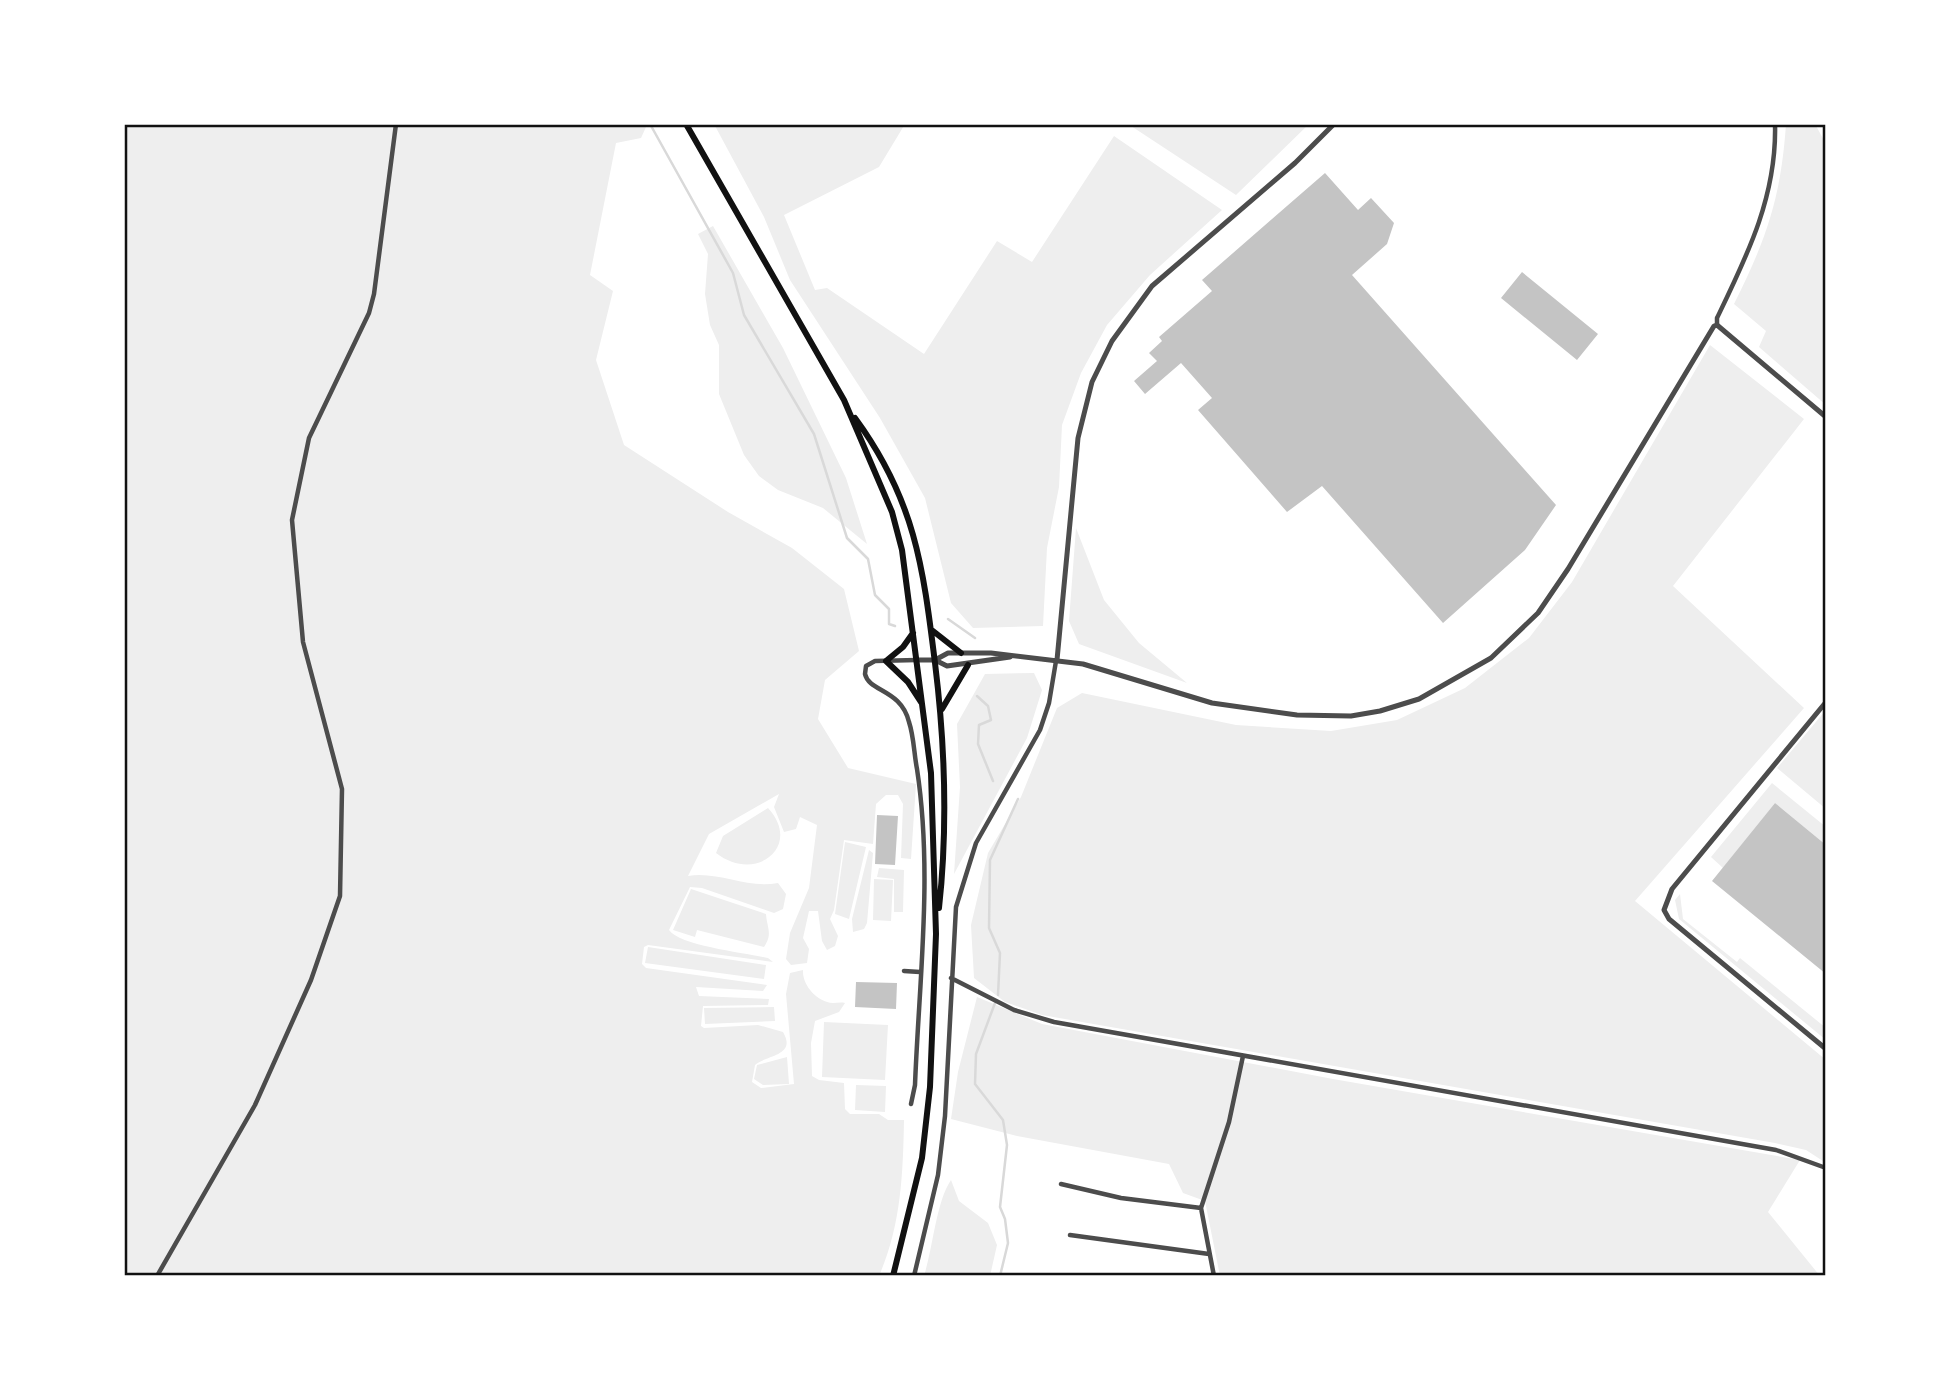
<svg xmlns="http://www.w3.org/2000/svg" width="1950" height="1400" font-family="'Fira Sans Condensed',sans-serif">
<rect width="100%" height="100%" fill="#fff"/>
<path fill="#eee" d="M124,124h519l3,3 -5,11 -25,5 -26,132 23,16 -17,69 28,85 104,67 64,36 52,41 15,62 -34,29 -7,39 30,49 68,16 -5,75 -10,-1 2,-54 -5,-9h-12l-10,9 -3,40 -29,-4 -10,70 -4,9 8,17 -3,10 -8,4 -5,-9 -4,-30h-9l-6,27 6,11 -2,14 -16,2 -5,-6 4,-26 19,-45 8,-63 -17,-8 -4,12 -12,3 -10,-25 5,-13 -70,40 -21,42c31,-5 58,13 90,7l8,11 -3,15 -9,4 -72,-25 -12,-1 -21,43c11,16 78,23 99,28l5,4 -125,-17 -4,2 -2,17 4,4 121,17 -4,6 -67,-4 3,9 70,3 -1,6 -65,1 -2,20 3,2 54,-3 25,7c14,24 -16,23 -28,33l-3,17 9,6 33,-4 -8,-90 4,-21 13,-3c-1,15 14,32 30,33 4,0 8,-1 12,0l-6,9 -24,9 -4,22 1,33 7,4 25,3 1,26 5,5h29l9,6h16c-1,54 -3,106 -25,156h-755z
M714,124h191l-26,43 -95,48 31,75 12,-2 97,66 73,-113 35,21 82,-126 108,74 -72,65 -43,50 -26,48 -19,52 -3,62 -12,61 -4,78 -70,2 -22,-25 -26,-105 -45,-80 -90,-138 -26,-63z
M1128,124h181l-73,71z
M1786,124h29l11,20v261l-67,-58 7,-16 -32,-27c33,-66 47,-107 52,-180z
M713,226l70,122 63,130 21,66 -44,-36 -45,-18 -19,-14 -15,-21 -25,-61v-49l-9,-20 -5,-31 3,-40 -10,-20z
M1710,345l94,74 -131,167 131,122 -169,193 191,159v103l-20,-13 -31,-7 -733,-128 -37,-13 -31,-24 -3,-53 17,-72 33,-56 36,-89 25,-15 154,32 95,6 66,-11 68,-32 64,-50 43,-56z
M1076,528l28,72 35,43 48,40 -108,-39 -10,-23z
M1034,673l8,17 -15,48 -73,136 6,-87 -3,-63 28,-50z
M1826,710v99l-49,-41z
M1772,783l54,44v18l-51,-42 -52,65 -12,-11z
M768,808c35,38 -12,76 -52,45l7,-17z
M845,842l21,5 -17,72 -14,-5z
M869,850l4,3 -6,70 -3,6 -11,3 -1,-13z
M879,868l25,2 -1,42h-9v-33l-17,-2z
M874,879l19,1 -2,41 -18,-1z
M691,889l75,25c1,14 7,20 -2,33l-67,-17 -2,7 -22,-7z
M1680,894l3,25 54,43 3,-4 86,70v12l-147,-121 -4,-19z
M648,947l118,18 -2,14 -119,-16z
M977,997l65,27 291,55 467,81 -32,52 52,64h-600l-15,-75 -22,-8 -14,-29 -152,-28 -66,-17 7,-47z
M774,1007l1,14 -70,3 -1,-16z
M824,1022l64,3 -3,55 -63,-3z
M787,1057l2,27 -26,1 -9,-6 3,-14z
M856,1085l30,1 -1,26 -30,-2z
M951,1180l8,21 29,22 9,22 -7,31h-66c9,-28 12,-74 27,-96z"/>
<g fill="none" stroke-linecap="round" stroke-linejoin="round">
<path stroke="#d9d9d9" stroke-width="2.5" d="M650,124l83,149 11,42 70,119 33,104 21,21 7,36 14,14v15l6,2
M948,619l27,19
M977,696l11,10 3,14 -12,5 -1,19 15,37
M998,995l2,-42 -11,-25 1,-68 28,-61
M995,1003l-19,51 -1,30 28,36 4,25 -7,62 5,12 3,24 -8,33"/>
</g>
<path fill="#c4c4c4" d="M1325,173l33,37 13,-12 23,25 -7,21 -35,31 204,230 -31,45 -82,73 -121,-137 -35,26 -89,-102 14,-12 -31,-35 -36,31 -11,-13 23,-20 -8,-8 13,-12 -3,-4 53,-46 -10,-11z
M1522,272l76,62 -21,26 -76,-62z
M1775,803l51,42v129l-114,-93z
M877,815l21,1 -3,49 -20,-1z
M856,982l41,1 -1,26 -41,-2z"/>
<g fill="none" stroke-linecap="round" stroke-linejoin="round">
<path stroke="#4c4c4c" stroke-width="4.5" d="M1717,325v-7c30,-62 60,-122 58,-194
M904,971l16,1
M951,978l63,32 40,12 722,128 50,18
M911,1104l4,-19c4,-104 18,-212 2,-316 -3,-15 -3,-32 -8,-47 -8,-33 -40,-30 -44,-48l1,-8 9,-5 42,-1
M1061,1184l60,14 80,10
M1070,1235l139,19
M157,1276l98,-171 56,-125 29,-84 2,-107 -39,-147 -11,-122 17,-82 60,-125 5,-19 22,-170
M914,1276l24,-101 7,-59 11,-209 20,-64 64,-113 9,-27 7,-42
M1214,1276l-13,-68 28,-86 14,-66"/>
<path stroke="#4c4c4c" stroke-width="5" d="M917,660h18l13,-7h43l92,11 129,39 85,12 54,1 29,-5 39,-12 72,-41 47,-45 30,-44 146,-243 3,-1 109,92
M935,660l12,6 63,-9
M1057,660l21,-222 14,-56 20,-41 40,-55 143,-123 39,-39
M1826,702l-154,187 -8,21 5,9 157,130"/>
<path stroke="#111" stroke-width="6" d="M686,124l158,276 48,112 10,38 29,223 5,161 -6,153 -8,71 -29,118
M855,418c60,82 68,148 80,245 10,81 13,163 4,245
M933,631l28,22
M913,633l-10,14 -17,14 22,21 13,20
M942,709l26,-44"/>
</g>
<rect width="1950" height="1400" fill="none" stroke="#ffffff" stroke-width="252"/>
<rect x="126" y="126" width="1698" height="1148" fill="none" stroke="#111" stroke-width="2.5"/>
</svg>
